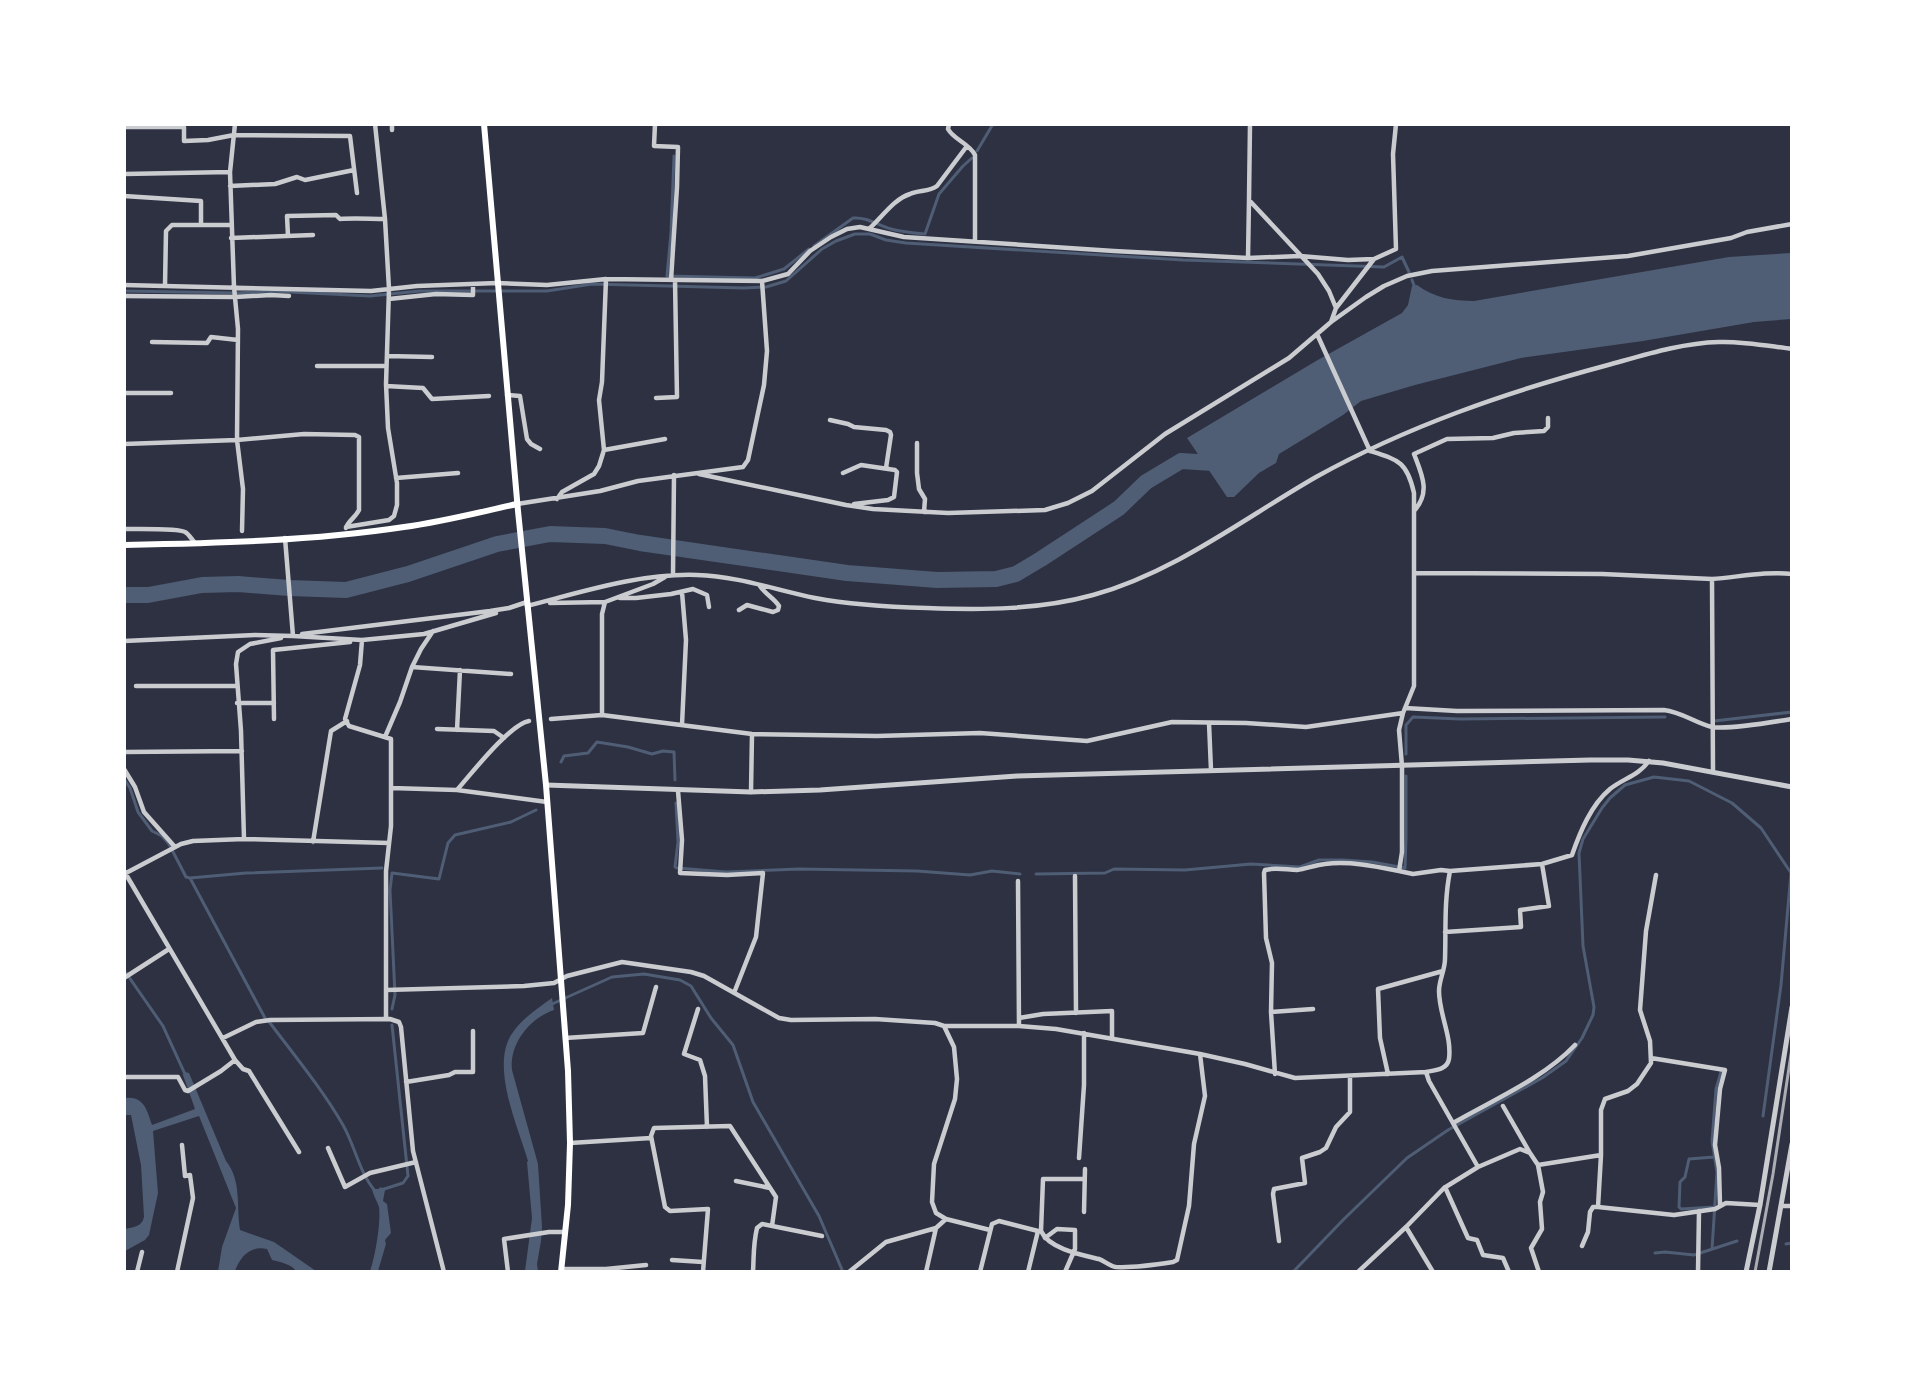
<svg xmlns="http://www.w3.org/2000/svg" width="1916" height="1396" font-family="'DM Sans',sans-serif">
<rect width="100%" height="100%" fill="#2d3142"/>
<path fill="#4f5d75" d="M1791,253v66l-37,3 -111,19 -122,17 -106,27 -54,16 -18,14 -64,39 -3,9 -17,10 -25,24h-7l-40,-59 129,-77 86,-48 6,-8 4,-19 5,-1c18,13 36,16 57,16l255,-44z
M552,998l2,12c-24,8 -45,34 -42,60l26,94 4,63 -1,14 -4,23 1,7h-13l7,-53 -5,-56 1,-1c-10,-34 -37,-93 -17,-126 10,-16 26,-26 41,-37z
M185,1072l4,1 37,88c16,20 10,46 14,69l34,12 42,29h-20c-5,-7 -16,-9 -24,-11l-5,-11c-17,-4 -27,8 -32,22h-17l4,-24 14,-39 -37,-92 -46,15 5,62 -9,42 -4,5 -20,11v-22c8,-2 17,-2 19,-12l-3,-52 -10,-50h-6v-17c19,-2 22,12 27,27l43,-16 -12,-34v-2z
M381,1187l4,3 -2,11 4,3 4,29 -6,7 1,4 -8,27h-8c5,-14 11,-48 9,-64 -2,-6 -6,-12 -7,-18h6z"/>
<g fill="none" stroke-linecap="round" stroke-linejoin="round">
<path stroke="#4f5d75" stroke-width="3" d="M977,151l16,-27
M674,156l-3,77 -4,43 88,2 29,-9 25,-20
M814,246l39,-28c15,-1 24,7 38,11 11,3 22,4 34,5l14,-40 24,-28 9,-8
M1412,280l3,8
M124,291l114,2 32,-2 100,5 50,-5h127l45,-7 152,4 22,-1 20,-6 36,-32 14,-8 19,-7h15l16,6 20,3 277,17 201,7 18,-10 7,15
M1714,721l78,-9
M1406,754v-29l7,-8 47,2 205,-2
M561,762l3,-6 24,-3 9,-11 31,5 24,7 11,-3 11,1 1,28
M124,779l6,9 8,24 14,19 10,5 7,8 17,33 4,1 75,140 5,5c25,33 52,66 73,102 12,21 16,47 32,66
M676,803l2,39 -3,25 2,1 49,4 73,-3 118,2 53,4 22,-4 28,3
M1036,874l69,-1 9,-4 71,1 66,-6 49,3 19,-7h24l29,2 33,6 1,-30v-62
M190,878l56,-5 136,-5
M124,970l39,56 22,48
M552,1004l60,-27 32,-3 36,6 11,6 20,32 22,27 20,57 66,114 24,56
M392,1009l3,-14 -5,-105 2,-17 47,6 9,-36 7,-8 56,-13 25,-12
M1714,1157l-25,2 -4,18 -5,5 -1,25 2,2 34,-2
M381,1190l22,-7 5,-7 -16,-151
M1786,1244l6,-1
M1712,1249l5,-77 -5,-31 4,-52 5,-17
M1655,1253l10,-1 29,3 43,-14
M1293,1272l50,-52 64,-62 41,-28 94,-52 24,-17 16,-23 11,-23 1,-8 -11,-61 -4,-93 4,-14 19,-31 8,-10 15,-13 29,-8 35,4 43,22 29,25 30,45 -10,112 -18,131"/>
<path stroke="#4f5d75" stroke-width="16" d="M124,595h24l54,-10 36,-1 51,4 57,2 62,-16 89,-30 53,-10 55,2 35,7 207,30 90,7 59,-1 20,-5 25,-15 78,-51 27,-26 35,-21 32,2 10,-5"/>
<path stroke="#caccd0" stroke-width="4.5" d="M235,124l-5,48 4,115 4,42 -1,111 6,49 -1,42
M655,124l-1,22 24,1 -1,40 -6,93
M949,124l-1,5c6,11 21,14 27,26v86
M1250,124l-1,76 69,74 11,17 7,17 -5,14
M124,127h60v14l24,-1 26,-5 116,1 7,57
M392,130v-6
M124,174l106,-2
M230,186l45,-2 22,-7 8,3 49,-10
M124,196l77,5v24h30
M870,228c12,-11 24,-29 40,-34 9,-4 19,-2 27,-8l30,-40
M288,236l-1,-20 49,-1 4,4c15,-1 30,0 45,0
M231,238l82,-3
M1248,258l1,-58
M124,285l247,6 46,-5 80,-3 50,2 59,-6 156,2 26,-7 22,-23 21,-14 16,-8 13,-2 44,10 210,14 134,7 52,-2 48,4 26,-1
M165,286l1,-55 6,-6h29
M124,296l111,1 36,-2 18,1
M389,299l47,-5 37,1v-10
M1336,308l38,-49 22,-10 -3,-95 3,-30
M1317,334l53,117c29,9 37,11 44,42v193l-11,27 -4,17 3,36v86l-3,19 14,3 28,-4 9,1 92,-7 30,-9c8,-23 19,-50 38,-66 14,-11 28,-13 39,-28
M152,342l55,1 4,-6 27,3
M387,356l45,1
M317,366h69
M386,386l37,2 9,11 57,-3
M124,393h47
M507,395l13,1 7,43 4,5 9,5
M656,398l21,-1 -2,-117
M830,420l18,4 6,3 32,3 4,2 1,3 -5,33
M917,443v30l2,16 6,10 -1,13
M124,444l113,-4 67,-6 51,1 4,2v73c-4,8 -11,11 -13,18
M604,450l61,-11
M843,473l18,-8 34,5 2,2 -3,25 -6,3 -34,4
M699,474l147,31 27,4 75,4 97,-3 23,-7 24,-12 73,-57 124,-76 42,-36 35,-25 18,-11 23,-10 25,-5 196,-15 103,-18 16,-6 45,-8
M396,478l62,-5
M557,499l5,-7 32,-18 5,-8 5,-16 -5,-50 3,-18 4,-103
M517,504l83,-13 38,-10 105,-14 5,-7 16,-75 3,-34 -5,-70
M1414,511c17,-19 8,-36 0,-57l33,-15 46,-1 21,-5 30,-2 4,-4v-9
M346,527l43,-7 5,-4 3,-11v-22l-9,-55 -2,-44 3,-95 -4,-70 -10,-95
M124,529c10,0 55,-1 61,3 4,2 7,8 10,11
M285,538l8,98
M1414,573l188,1 110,5 1,192
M673,575l1,-100
M1712,579c27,-2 54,-8 80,-5
M620,598h16l35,-4 22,-5 14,6 2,12
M550,603l55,-1 48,-18 12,-7
M527,606c55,-14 113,-33 170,-31 40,1 79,15 118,23 37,7 75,9 112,10 56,2 112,2 166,-13 82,-23 150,-76 223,-118 92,-51 191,-85 292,-112 36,-10 73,-22 111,-23 24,-1 49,4 73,7
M739,610l8,-5 26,7 5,-2 1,-4c-5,-8 -14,-12 -19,-20
M302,634l188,-23 19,-3 18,-6
M362,640l62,-6 72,-21
M124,641l131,-6 38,1 69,4 -2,25 -15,54 4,7 42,13v87l-5,45v148
M412,667l99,7
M136,686h101
M237,703h37
M1405,708l52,3 207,-1c18,2 31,13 48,17 17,3 60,-5 80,-8
M602,715v-101l3,-12
M274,719l-1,-69 77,-8
M551,719l51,-4 150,19 125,2 103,-3 107,8 85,-19 74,1 60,4 97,-14
M1209,723l2,47
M682,725l4,-85 -4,-48
M437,729l57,2 10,7
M457,730l3,-60
M385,737l15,-35 12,-35 9,-18 12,-18
M124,752l118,-1
M124,769l11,18 9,25 31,35
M391,788l66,2c14,-16 53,-66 72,-69
M457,790l90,12
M678,791l4,49 -2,33 47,2 36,-2 -7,64 -22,56
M751,792l1,-58
M244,839l-3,-108 -5,-67 2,-12 12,-8 31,-6
M313,842l18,-111 16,-10
M124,871l111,189 -14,11 -33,20 -3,-1 -7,-13h-54
M126,873l55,-29 12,-3 51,-2 145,4
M1075,876l1,137
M1018,881l1,145
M1445,932l76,-5 -1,-17 29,-4 -7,-42
M124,978l45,-29
M386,990l138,-4 30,-3 13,-7 55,-14 69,10 13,4 75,42 12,2 84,-1 60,4 9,3h75l37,3 144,25 45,10 50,14 131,-6c9,-2 21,-2 23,-13 3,-23 -10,-45 -10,-68 0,-11 6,-21 6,-32 1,-30 -1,-58 5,-88
M698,1009l-14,45 16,6 5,16 2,51
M1271,1012l42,-3
M1019,1018l24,-4 69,-3v27
M944,1026l10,21 3,32 -2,20 -21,65 -2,38 4,11 10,6 44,11
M223,1038l33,-16 14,-2 120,-1 9,3 2,5 12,124 31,121
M565,1038l78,-5 13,-46
M1651,1058l74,12 -5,19 -5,56 4,23 1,37
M235,1060l8,9 6,2 50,81
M1426,1072l3,9 49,86
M1275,1074l-4,-62 1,-49 -6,-25 -2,-65 1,-3c11,-3 22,0 32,0 9,-1 18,-5 28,-6 24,-3 49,2 74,7
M1388,1074l-8,-36 -2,-49 65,-18
M406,1082l43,-7 6,-3h18v-41
M1503,1106l27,47
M1453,1123c40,-23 91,-45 122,-78
M570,1143l81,-5
M328,1148l17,39 25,-14 46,-11
M1601,1155v-45l4,-11 23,-8 9,-7 14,-21 -1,-22 -10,-31 6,-79 10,-56
M1079,1158l5,-73v-52
M1538,1165l63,-10 -3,52 76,8 41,-6 11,-6 34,2
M736,1181l34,7
M1445,1187l23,51 9,2 6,15 20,3 6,14
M1781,1206h11
M1084,1212l1,-43
M1406,1227l27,45
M1038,1231h3c8,18 41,24 58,28 6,2 10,7 17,8 19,1 38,-2 57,-5l4,-2 12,-54 5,-62 11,-48 -5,-42
M1041,1231l2,-52h41
M1045,1238l12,-9 18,1v19l-10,23
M1279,1241l-6,-47 1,-5 31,-6 -3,-25 18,-6 6,-4 10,-21 14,-15v-36
M1582,1246l6,-14 2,-20 3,-5h5
M672,1260l31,2
M562,1269h44l40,-4
M137,1272l5,-20
M177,1272l16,-74 -3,-23 -5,1 -3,-31
M508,1272l-4,-33 45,-7h16
M703,1272l5,-63 -38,2 -5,-4 -14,-71 3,-8 76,-2 46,71 -4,29
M753,1272c1,-17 0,-27 4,-44l5,-4 60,12
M849,1272l37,-30 50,-14 10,-9
M926,1272l10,-44
M980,1272l12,-48 7,-3 39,10 -10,41
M1358,1272l48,-45 38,-39 34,-21 42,-18 10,4 8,12 5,27 -3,10 2,27 -11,19 8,24
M1698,1272l1,-61"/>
<path stroke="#caccd0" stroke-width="5" d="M546,785l205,7 69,-2 197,-14 573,-16h38l35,3 129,24
M1746,1272l14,-67 32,-198
M1769,1272l23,-128"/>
<path stroke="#fff" stroke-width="6" d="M484,124l34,387 28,274 22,286 2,72 -2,62 -7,67
M124,545c94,-2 188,-4 280,-18 38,-5 76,-15 113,-23"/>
<path stroke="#abadb3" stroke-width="3" d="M1755,1272l18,-98 19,-126"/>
</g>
<rect width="1916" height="1396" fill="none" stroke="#ffffff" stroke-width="252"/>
</svg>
